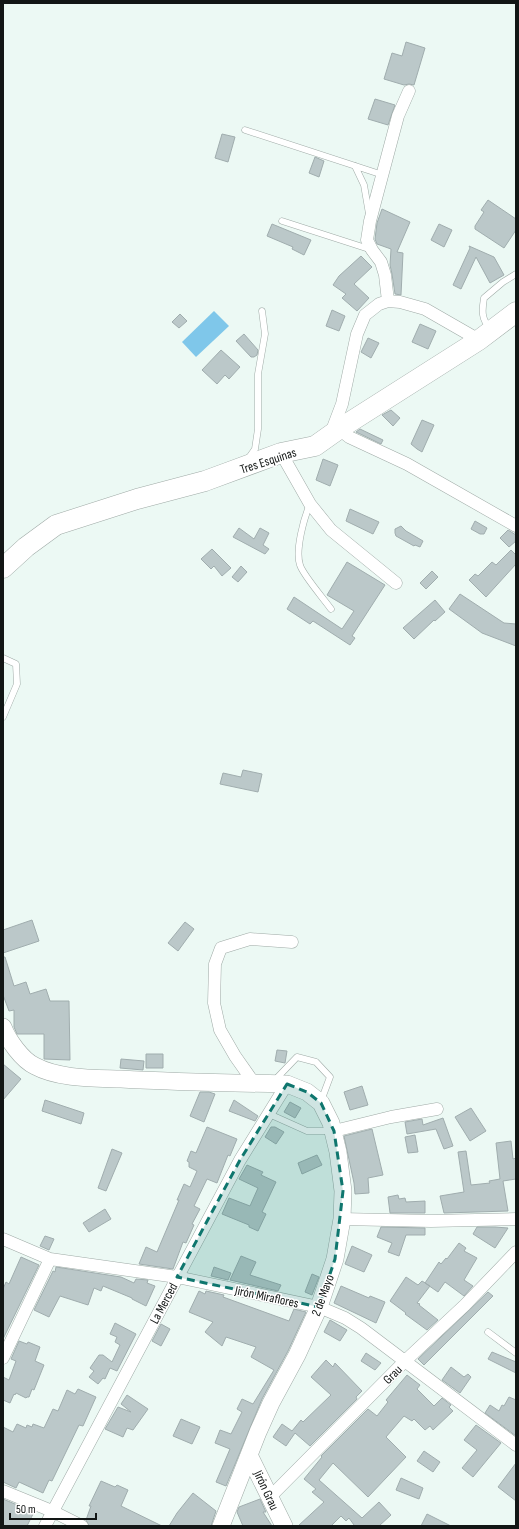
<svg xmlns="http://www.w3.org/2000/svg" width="519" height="1529" font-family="'Sofia Sans Condensed',sans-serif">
<rect width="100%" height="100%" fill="#ecf9f4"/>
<path fill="#7fc7ea" d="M214,311l15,15 -33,31 -14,-15z"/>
<path fill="#bbc8c9" stroke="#a0adae" d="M406,42l19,6 -11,37 -5,-1 -5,1 -20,-6 8,-26 10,3z
M375,99l20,6 -7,20 -20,-6z
M222,134l13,3 -7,25 -13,-4z
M315,157l9,4 -5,16 -10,-4z
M488,200l28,19v11l-12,18 -29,-19v-3l9,-14 -3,-2z
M382,209l28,13 -13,30 6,1 -2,42 -6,-1 -3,-20 -2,-9 1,-16 -14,-5 -2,-5 2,-16z
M272,224l39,16 -7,15 -12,-6 1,-2 -26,-11z
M439,224l13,6 -8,17 -13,-7z
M469,246l25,11 10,18 -14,8 -14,-26 -15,32 -8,-4 17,-37z
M361,256l11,11 -18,17 15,14 -12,13 -15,-13 4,-4 -13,-9 6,-9z
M332,310l13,6 -6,15 -13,-5z
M180,314l7,7 -8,7 -7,-6z
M420,324l16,7 -8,18 -16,-7z
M244,334l14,16 -1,5 -3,2h-3l-15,-16z
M368,338l11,5 -8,15 -10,-6z
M221,350l19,17 -11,12 -4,-4 -8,9 -15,-14z
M391,410l9,8 -7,8 -11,-11z
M422,420l12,5 -12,27 -5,-3 -6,-5z
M360,429l23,11 -2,4 -25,-12z
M323,459l15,6 -8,21 -14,-6z
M350,509l29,13 -6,12 -27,-13z
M475,521l12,7 -3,6h-4l-9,-5z
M401,526l5,5 17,10 -3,6 -5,-2 -1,1 -18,-10 -1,-3v-4z
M239,528l15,11 6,-11 9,5 -6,12 6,4 -4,5 -32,-17z
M508,530l8,5v6l-7,6 -9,-9z
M212,549l19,19 -9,8 -8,-10 -3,3 -10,-10z
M511,550l5,5v9l-30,33 -17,-17 6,-6 3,2 14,-14 4,3z
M347,562l38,23 -33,51 3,2 -5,7 -37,-24 -3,3 -23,-15 7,-12 48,32 12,-18 -27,-16z
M241,566l6,6 -9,10 -6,-5z
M432,571l6,6 -12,12 -6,-6z
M460,594l44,29 12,1v22l-34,-13 -33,-24z
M435,600l10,12 -10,9 -1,-1 -20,19 -11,-11z
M243,770l19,4 -4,18 -38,-8 3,-11 18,4z
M32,920l7,21 -36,12v-23z
M185,922l9,7 -16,22 -10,-8z
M3,957h2l9,29 12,-4 4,12 16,-5 4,12h19l1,59 -26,-1v-25h-27l-3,-7v-17l-5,1 -6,-16z
M277,1050l10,1 -2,12 -10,-2z
M146,1054h17v14h-17z
M121,1059l23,2 -1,9 -23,-2z
M3,1064l18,15 -18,21z
M362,1086l6,19 -18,5 -6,-18z
M200,1092h9l6,2 -11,28 -14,-6z
M45,1100l39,13 -3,11 -39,-13z
M234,1100l24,16 -3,5 -26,-10z
M290,1102l11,6 -6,10 -11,-6z
M471,1108l15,23 -16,10 -15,-24z
M443,1118l10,28 -9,3 -8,-20 -29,5 -2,-12 17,-3 1,6z
M207,1127l30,12 -7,17 -2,-1 -11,28 -10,-4 -13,27 6,3 -8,15 2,1 -8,18 -3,-1 -10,27 -34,-5 7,-17 11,5 22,-52h-2l7,-16 6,3 7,-16 -8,-4v-5l-2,-1 4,-10 5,2z
M271,1127h4l9,5 -8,12 -11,-7z
M372,1129l11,46 -15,3 1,15 -14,1 -1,-11 -10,-47z
M415,1135l3,17 -10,1 -3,-16z
M511,1141l2,18 3,-1v21l-13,2 5,30 -64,2 -4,-17 24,-4 -6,-40 8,-1 5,34 19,-2 -1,-2 11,-2 -4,-36z
M112,1149l10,4 -16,38 -8,-3z
M317,1155l5,10 -20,9 -4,-11z
M247,1165l16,7 -2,3 15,7 -14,30 4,2 -8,17 -9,-4v-2l-27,-11 7,-16 21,8 8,-18 -19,-9z
M398,1195l1,4 6,-1 1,4 19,-1v12h-35l-2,-16z
M105,1209l6,10 -22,13 -6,-9z
M381,1227l44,1v7h-19l-7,21 -11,-4 4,-9 -15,-6z
M477,1227h18l13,1 -13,20 -22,-14z
M45,1236l9,3 -5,11 -9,-4z
M459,1243l7,5 -2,3 13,7 -13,22 9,6 -9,10 -19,-14 -7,10 -13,-9 14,-21 2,2 5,-6 1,1z
M352,1246l20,9 -8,17 -19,-8z
M241,1256l15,6 -6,13 31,10 -3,6 -48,-11z
M21,1257l18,8 -36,74v-50l3,-7 3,2z
M56,1267l65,10 13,6 2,-4 12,1 -1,3 8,3 -9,20 -14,-7v-1l-29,-12 -2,5 -7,-3 -6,17 -28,-9 -11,21 -15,-7 19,-39 2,1z
M214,1267l17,6 -3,7 -17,-4z
M312,1274l7,3 -7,18 -7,-3z
M406,1277l12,8 4,-4 8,5 -13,17 3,1 -1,1 19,15 -11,10 -22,-16 1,-1 -16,-12z
M341,1286l28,12 1,-2 15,6 -9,21 -42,-20z
M199,1291l6,3 1,-3 18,4 -1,2 66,24 5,-12 12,3 -18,39 -26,48 -36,87 -10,-4 14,-33 -15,-6 5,-13 11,4 11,-22 -5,-3 5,-10 11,5 21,-34 -23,-13 5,-10 -30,-10 -4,9 -17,-14 8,-10 -24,-10z
M488,1292l5,4 -69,69 -6,-6z
M330,1320l17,10 -7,11 -16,-9z
M115,1323l21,11 -19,37 -7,-3 -5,11 -2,-1 -5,6 -9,-7 5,-6 -4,-3 9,-13h4l9,7 8,-17 -5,-3 2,-5 -7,-3z
M161,1324l9,5 -9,17 -9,-5z
M19,1341l8,3 1,-2 12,5 -5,14 9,4 -10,25 -2,-1 -3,8h-2l-1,1 -10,-5 -1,2 -1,-1 -4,9 -7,-3v-23l6,3 7,-19 -5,-2z
M492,1352l24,10v11l-28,-14z
M366,1353l15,10 -6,7 -14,-9z
M326,1360l7,7 2,-4 27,28 -6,6 1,2 -47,47 -15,-13 -9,13 -13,-9 9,-13 10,7 9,-11 2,2 28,-27 -20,-18z
M451,1367l13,10 4,-3 3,3 -11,16 -18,-13z
M407,1375l13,10 -3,4 17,17 8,-8 9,7 -2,2 4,4 -20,19 -3,-4 -5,4 -11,-11 -2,2 -8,-5 -18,21 20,20 -38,40 -35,-34 -14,17 43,38 17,-16 12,13 -12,11h-26l1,-1 -5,-7 -3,3 -5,-5 -10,10h-33l26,-24 -12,-10 4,-3 -12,-10 18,-22 -1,-1 47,-47 9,7 11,-14 -2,-2z
M78,1389l18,8 -13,29 -4,-1 -27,56 -3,-1 -6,13 -24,-11 -3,6 -13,-6v-55l10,5 4,-8 9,4 1,-3 5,2 1,-3 11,4 9,-19 5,2 9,-21 8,4z
M127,1395l21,14 -15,21 -6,-2 -4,9 -18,-8 13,-22 13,5 -10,-8z
M509,1397l7,3v36l-31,-23 5,-8 9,6 3,-6 2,1z
M181,1419l19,8 -8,17 -19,-8z
M476,1425l25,18 -28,34 -11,-9 15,-18 -13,-10z
M424,1451l16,11 -7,10 -16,-11z
M516,1463v38l-18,-14z
M401,1478l22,10 -4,11 -23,-9z
M101,1481l14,6 2,-2 11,5 -7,16 41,20h-73l-3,-6 5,-14h-2z
M193,1493l23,18 -5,15h-42l8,-13z
M3,1499l31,13 -7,14h-24z
M260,1499l6,13h-3l9,14h-29l-6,-14 2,-5z
M427,1514l24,12h-30z"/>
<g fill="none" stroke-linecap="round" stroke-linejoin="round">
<g stroke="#9faaa6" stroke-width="7">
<path id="service" d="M245,130l138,45
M355,166l9,19 5,29
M282,221l90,29
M490,328c-9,-9 -8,-18 -6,-30l19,-16 13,-8
M248,459l7,-10 3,-20v-55l7,-40 -3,-23
M310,504c-6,14 -15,46 -10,61 3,10 24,34 31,44
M3,658l13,6 1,20 -14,33
M274,1081l23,-24 19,5 14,15 -9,24
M269,1114l38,17h25
M488,1332l28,21"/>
</g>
<g stroke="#9faaa6" stroke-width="13">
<path id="minor" d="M388,301l-3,-26 -4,-13 -9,-12 -5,-10 3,-19 28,-105 11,-25
M339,429l10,8 58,27 109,62
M331,433l11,-29 15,-70 8,-19 14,-11 9,-3 12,1 25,7 54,31
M281,453l29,51 21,26 65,53
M254,1083l-19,-27 -15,-26 -6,-27 1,-39 6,-16 29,-9 42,3
M334,1131l57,-14 46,-8
M342,1219l89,2 85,-2
M3,1239l47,20 127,18 142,30 26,11 16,10 155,117
M3,1358l47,-99
M3,1491l49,20 30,15
M270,1497l135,-136 60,-56 51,-53
M45,1526l195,-366 47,-76"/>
</g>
<g stroke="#9faaa6" stroke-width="18">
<path id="secondary" d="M3,1027c5,13 19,33 32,39 24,13 59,12 86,13 55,3 111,4 166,5l20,8 14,11 10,20 7,29 5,39 -1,28 -7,40 -16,48 -22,48 -26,48 -13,29 -37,94
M249,1455l35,71"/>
</g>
<g stroke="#9faaa6" stroke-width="21">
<path id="trunk" d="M3,568l23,-21 30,-22 81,-26 68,-18 76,-28 34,-7 24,-17 140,-89 37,-28"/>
</g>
<use href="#service" stroke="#fff" stroke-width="6"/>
<use href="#minor" stroke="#fff" stroke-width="12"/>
<use href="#secondary" stroke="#fff" stroke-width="17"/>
<use href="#trunk" stroke="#fff" stroke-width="20"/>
</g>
<path fill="#0f766e" fill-opacity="0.2" stroke="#0f766e" stroke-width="3" stroke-dasharray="8 5" stroke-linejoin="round" d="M287,1084l20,8 14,11 13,28 9,60 -8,68 -16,48 -142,-30 63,-117z"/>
<g text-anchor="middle" stroke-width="3" stroke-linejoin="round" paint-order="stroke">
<g font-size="13" fill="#121615" stroke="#fff">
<text transform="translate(268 460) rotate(-18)" y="5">Tres Esquinas</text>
<text transform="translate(322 1295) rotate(-70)" y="5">2 de Mayo</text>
<text transform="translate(267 1296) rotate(12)" y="5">Jirón Miraflores</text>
<text transform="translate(163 1303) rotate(-62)" y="5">La Merced</text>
<text transform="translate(392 1374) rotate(-45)" y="5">Grau</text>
<text transform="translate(267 1490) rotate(65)" y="5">Jirón Grau</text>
</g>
</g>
<rect width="519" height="1529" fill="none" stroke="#121615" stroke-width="8"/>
<path d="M10 1513v6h86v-6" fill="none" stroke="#121615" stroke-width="2"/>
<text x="16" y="1513" font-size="12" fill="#121615" stroke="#ffffff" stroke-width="3" paint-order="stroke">50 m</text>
</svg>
